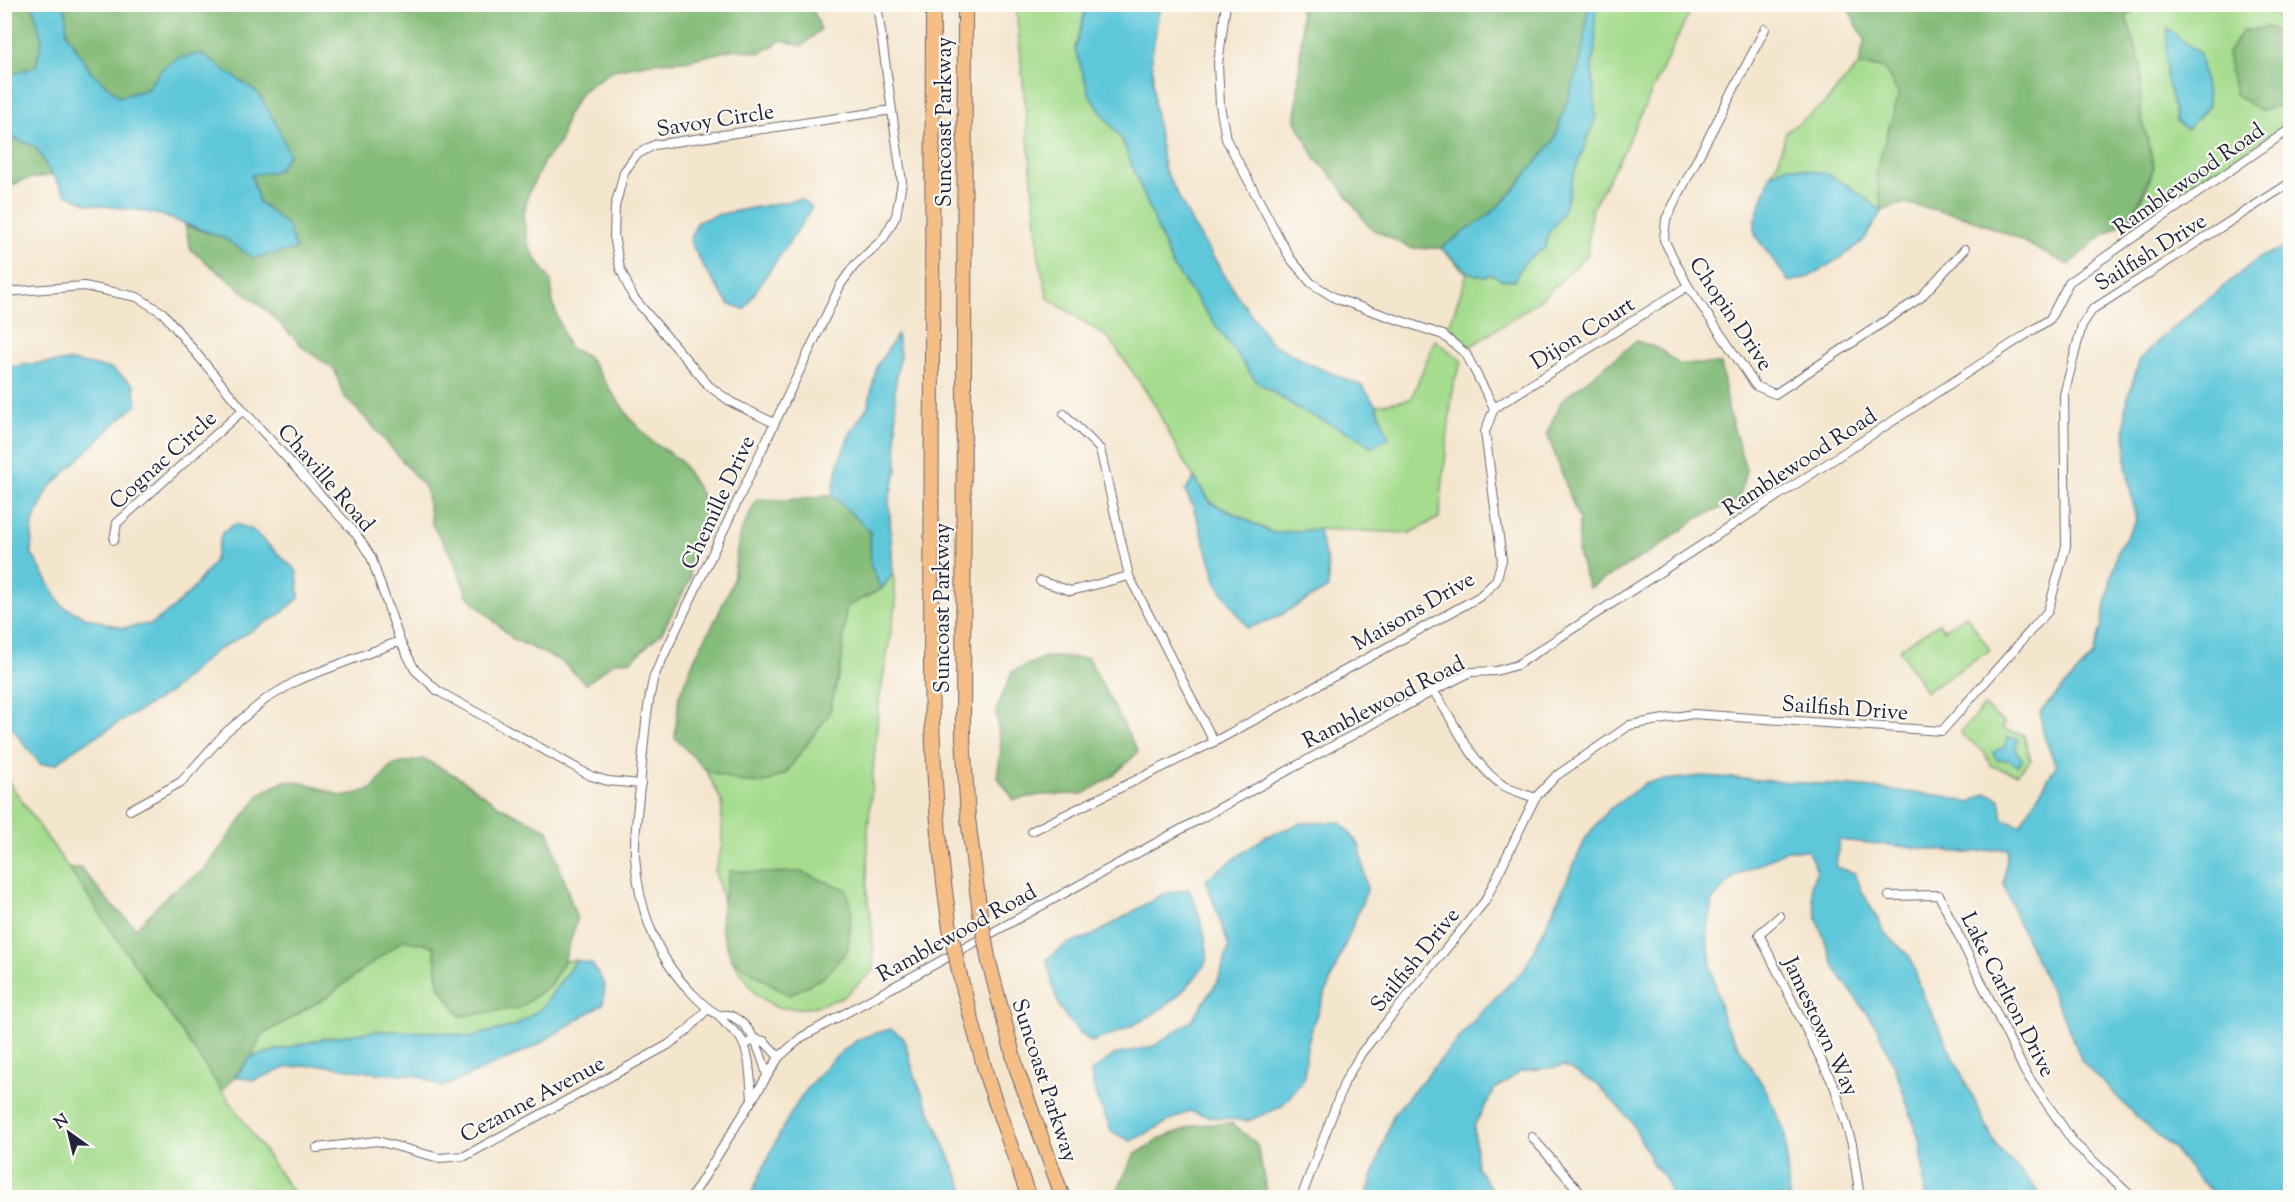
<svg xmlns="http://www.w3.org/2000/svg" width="2295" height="1202" font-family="'Sorts Mill Goudy',serif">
<rect width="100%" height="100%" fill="#fdfcf7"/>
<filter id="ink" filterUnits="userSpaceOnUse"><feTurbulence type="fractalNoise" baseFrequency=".0167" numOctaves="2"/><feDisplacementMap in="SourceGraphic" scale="12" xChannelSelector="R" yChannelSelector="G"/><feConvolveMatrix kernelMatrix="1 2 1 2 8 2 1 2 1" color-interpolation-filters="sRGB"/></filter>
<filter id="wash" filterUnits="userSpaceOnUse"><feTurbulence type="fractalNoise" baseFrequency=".008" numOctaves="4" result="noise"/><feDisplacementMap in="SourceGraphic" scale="24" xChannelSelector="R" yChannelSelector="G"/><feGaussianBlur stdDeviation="1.35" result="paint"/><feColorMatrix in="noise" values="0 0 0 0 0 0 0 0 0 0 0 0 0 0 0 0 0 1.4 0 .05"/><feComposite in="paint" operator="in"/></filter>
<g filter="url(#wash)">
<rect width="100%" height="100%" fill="#f4e5cd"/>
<path fill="#a5dc8e" stroke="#647f64" stroke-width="1.5" d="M1016,5h71l-12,44 16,49 31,42 50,125 84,116 101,55 15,11 16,-10 -12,-32 35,-6 24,-59 27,21 -9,24 -14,133 -29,15 -92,-4 -45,4 -62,-31 -27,-40 -32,-62 -43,-62 -61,-40 -9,-40z
M1300,5h393l-70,147 -32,59 -4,45 -48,45 -69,46 -21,-21 18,-52 -26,-26h-30l-41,-20 -32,-45 -22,-24 -20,-38 6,-91z
M2066,5l-190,165 6,41 -32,-24 -23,-13h-56l8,-15 7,-27 37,-27 35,-39 25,1z
M2140,5h130l20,31v86l-72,48 -86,47 15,-29 7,-21 -13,-52v-50l-15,-48z
M859,519l23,70 11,-16 3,30 -17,98 -11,130 -1,62 5,34 2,43 -32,28 -33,10h-32l-20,-13 -25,-35 -11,-31 2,-28 -8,-30 7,-26v-43l-16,-32 32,11 26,2 22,-10 43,-59 13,-54 4,-53 34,-17 -163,61z
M1966,615l24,35 -64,42 -27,-43 40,-26 5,7z
M1984,706l21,18 -3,5 22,6 7,25 -14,14 -26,-8 -7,-14 -24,-19z
M4,775l292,422h-291z
M403,940l31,6 5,39 21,31 59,-8 31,-23 14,-24 12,-1 -33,47 -28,19 -45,11 -32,-5 -61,-1 -51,7 -75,19 11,-22 63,-37z"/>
<path fill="#84bc79" stroke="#536f5a" stroke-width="1.5" d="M5,5h28l9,35 -6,27 -31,9z
M65,5h746l10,24 -19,17 -20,-6 -22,13 -26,-4 -49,12 -28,1 -44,8 -32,22 -14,24 -7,26 -16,19 -16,34 -5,23 6,30 22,33 2,23 15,43 20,10 41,60 22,24 29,19 33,53 -8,23 -16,25 1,18 -28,53 -30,28 -18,2 -28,22 -25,-23 -48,-22 -46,-44 -15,-40 -20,-30 -6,-36 -55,-65 -28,-29 -8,-25 -30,-21 -40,-40 -74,-59 -6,-25 39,13 30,20 33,-33 -28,-23 -8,-28 26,-3 -115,-102 -15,20 -27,8 -30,-26 -23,-37z
M1300,5h289l-8,54 -27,82 -47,57 -18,17 -48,33h-30l-41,-20 -32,-45 -22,-24 -20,-38 6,-91z
M1846,5h294l-14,12 15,48v50l13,52 -22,50 -36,23 -27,25 -57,-29 -46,-19 -61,-14 -23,8 -6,-41 23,-75 -16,-28 -25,-1 7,-26z
M2266,27l22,6 2,3v67l-30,8 -25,-17 -8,-39 14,-23z
M5,134l31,13 16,28 -29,5 -18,9z
M1637,341l22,8 20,15h42l8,48 17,58 -7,30 -41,18 -40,29 -69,41 -11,-35 1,-33 -32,-87 15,-33z
M832,495l38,36 1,35 10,23 -35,18 -4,53 -13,54 -43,59 -22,10 -26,-2 -32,-11 -31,-32 4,-42 17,-41 20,-36 17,-38 6,-45 18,-37 30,1z
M1045,657l43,1 50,94 -24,23 -30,19 -44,1 -26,5 -17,-24 4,-25 -5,-40 16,-39z
M424,759l34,18 43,30 47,23 29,90 -13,41 -14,24 -31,23 -59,8 -21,-31 -5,-39 -31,-6 -78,58 -63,37 -11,22 -29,34 -153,-222 12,-1 29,35 26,25 35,-36 33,-22 57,-77 24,-12 24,3 35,13 28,-8 20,-24z
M730,870l32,3 39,-1 45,17 6,19 -4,42 -24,27 -35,18 -57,-35 -11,-31 2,-28z
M1231,1123l26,21 9,45 -4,8h-140l-4,-8 16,-34 28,-17 34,-13z"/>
<path fill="#5ec7da" stroke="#40748a" stroke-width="1.5" d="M1589,4l8,1 -2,12 1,25 -4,25 4,50 -23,59 -5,21 -7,19 -13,18 -3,14c-15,9 -25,15 -29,32h-14l-11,-6 -7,3 -14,-4 -29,-25 48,-33 18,-17 47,-57 27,-82z
M33,5h32l2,29 23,37 30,26 27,-8 15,-20 16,-11 24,-4 56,39 19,32 12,29 -12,17 -26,4 8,27 28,23 9,24 -42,9 -30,-20 -63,-23 -24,-5 -48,-6 -23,-10 -17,-24 -13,-23 -31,-13v-58l31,-9 6,-27z
M1087,5h73l-8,50 2,49 10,64 29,57 42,67 36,51 41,22 50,21 14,19 13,33 -17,9 -15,-11 -57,-26 -44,-29 -84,-116 -50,-125 -31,-42 -16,-49z
M2167,28l33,26 9,52 -22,23 -11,-8 -10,-46z
M1789,166l38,8 23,13 32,24 -19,30 -23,17 -33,20 -18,4 -34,-47v-16l16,-45z
M800,199l12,8c-20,35 -47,66 -67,102l-16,-5 -23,-33 -16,-30 7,-19 19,-7z
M2290,245v952l-66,1 -8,-4 -20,-17 -23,-29 -24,-19 -67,-68 -17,-41 -46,-96 -15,-40 4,-36 -41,5 -128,-13 -3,27 19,6 6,16 24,44 25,24 13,38 74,152 47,50h-119l-4,-52 -25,-74 -19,-44 -42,-58 -19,-53 -5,-31 6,-15 -10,-20h-20l-52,26 -23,24 -5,35 5,36 12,52 43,69 18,40 4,65h-119l-3,-16 -13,-15 -23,-45 -34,-37 -32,-18 -43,5 -28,19 -20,36 3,42 20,29h-131l27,-82 92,-107 39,-38 29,-59 33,-73 21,-27 40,-29 55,-6 161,11 82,9 24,7 18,-10 13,6 3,20 17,6 36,-59 -12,-30 -4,-24 53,-56 8,-28 16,-76 19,-31 -10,-57 -1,-57 15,-48 30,-29 90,-73z
M897,335l3,20 -5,33 2,82 -8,29 4,74 -12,16 -10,-23 -1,-35 -38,-36 8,-36 11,-27 17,-26 9,-40z
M71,361l41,8 22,16 3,20 -17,14 -71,69 -16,34 -2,30 31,54 23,11 38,11 28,-4 20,-14 21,-20 22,-28 8,-29 13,-9 16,5 46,42 2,27 -20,17 -65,37 -45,41 -96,57 -17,14h-16l-35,-45v-351l26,-4z
M1194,478l17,25 62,30 45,-4 10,37v22l-51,29 -29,11 -30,-42 -25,-80 -8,-15z
M2008,737l10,3c-4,8 -2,14 5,19l-6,7 -7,-6h-13l-4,-8 11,-5z
M1341,822l19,24 7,44 -52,129 -8,26 -3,34 -23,28 -33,14 -37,-4 -22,-6 -58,30 -19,-9 -16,-35 -5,-25 23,-17 40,-9 37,-25 27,-40 11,-34 -23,-68 59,-42 37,-14z
M1188,889c8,12 23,59 18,72 -1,4 -5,8 -7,11 -25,36 -68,57 -108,70 -35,-29 -35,-41 -44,-83l21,-15 26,-9 67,-40z
M576,960l16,4 13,21 -2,19 -69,43 -91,40 -27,-12 -39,-2 -56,-8 -32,2 -35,13 -19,-3 16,-20 75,-19 51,-7 61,1 32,5 45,-11 28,-19z
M891,1029l13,9 11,39 52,120h-217c25,-56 52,-120 106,-156 9,-6 24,-9 35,-12z"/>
</g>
<g filter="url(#ink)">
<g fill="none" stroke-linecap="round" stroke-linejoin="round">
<g stroke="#6c666e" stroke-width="10">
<path id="minor" d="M1765,29l-99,190 -2,21 24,46 68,100 19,8 145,-96 45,-49
M4,292l80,-6 53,11 26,16 80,97 113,124 15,23 29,84 15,29 23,21 153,85 17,5 33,3
M1494,408l194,-122
M1064,414l36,35 29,127 85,166
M774,423l-43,-21 -22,-16 -76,-89 -13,-29 -6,-32 1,-29 9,-35 12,-17 18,-10 238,-35
M114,540l3,-17 126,-113
M1040,581l31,10 58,-15
M1433,691c23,31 37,73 71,95 9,5 21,8 31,12
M130,810l51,-28 45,-50 40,-33 32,-19 102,-39
M1032,831l182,-89 265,-145 17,-16 6,-21 -17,-128 9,-24 -28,-54 -23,-19 -106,-36 -26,-16 -21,-25 -64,-119 -6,-34 -2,-41 8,-60
M1889,896l50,-1 86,177 49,71 59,55
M1780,916l-21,18 76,154 17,56 8,54
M719,1015c5,10 13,13 20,21 12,16 11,43 13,63
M744,1046l10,-7 10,2 15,16
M767,1075c-6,-21 -14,-51 -38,-60 -3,-1 -6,1 -9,0 -11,-3 -23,-17 -31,-25 -34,-35 -51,-85 -54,-133 -1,-26 4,-55 6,-82 3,-33 5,-66 13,-99l187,-392 13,-18 29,-27 13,-23 6,-34 -25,-178
M1532,1137l53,61
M317,1148l60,-7 62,17 26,-2 203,-111 20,-15 20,-22
M691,1198l88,-141 23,-20 631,-346 38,-19 25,-1 21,-6 533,-346 19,-37 221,-153
M1301,1198l44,-117 17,-29 123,-151 50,-103 21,-22 74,-51 63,-11 249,17 106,-120 18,-65 -2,-151 18,-70 11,-16 197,-126"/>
</g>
<g stroke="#6c666e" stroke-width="16">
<path id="motorway" d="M933,4l-2,673c1,85 7,168 19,252
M965,4l-2,732 5,82 12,96
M989,962l28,108 46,128
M960,976l28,105 41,117"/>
</g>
<use href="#minor" stroke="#fff" stroke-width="8"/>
<use href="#motorway" stroke="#f6be87" stroke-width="14"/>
<g stroke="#6c666e" stroke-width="16" stroke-linecap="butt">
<path id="motorway-bridge" d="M980,914l9,48
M950,929l10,47"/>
</g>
<use href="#motorway-bridge" stroke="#f6be87" stroke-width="14"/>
</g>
</g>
<g text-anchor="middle" stroke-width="4.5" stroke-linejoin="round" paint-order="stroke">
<g font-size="22" fill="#22223b" stroke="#fdfcf7">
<text transform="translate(715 119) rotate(-9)" y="8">Savoy Circle</text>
<text transform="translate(943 122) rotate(-90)" y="8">Suncoast Parkway</text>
<text transform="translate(2188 178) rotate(-35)" y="8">Ramblewood Road</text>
<text transform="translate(2150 251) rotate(-32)" y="8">Sailfish Drive</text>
<text transform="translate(1732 313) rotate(56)" y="8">Chopin Drive</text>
<text transform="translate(1582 332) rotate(-32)" y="8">Dijon Court</text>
<text transform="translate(162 459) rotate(-42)" y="8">Cognac Circle</text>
<text transform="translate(1799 461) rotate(-33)" y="8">Ramblewood Road</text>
<text transform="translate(327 477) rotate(49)" y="8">Chaville Road</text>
<text transform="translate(717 502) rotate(-65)" y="8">Chemille Drive</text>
<text transform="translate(941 608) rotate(-90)" y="8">Suncoast Parkway</text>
<text transform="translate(1413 610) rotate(-30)" y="8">Maisons Drive</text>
<text transform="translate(1383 701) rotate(-27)" y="8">Ramblewood Road</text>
<text transform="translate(1845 707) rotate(4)" y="8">Sailfish Drive</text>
<text transform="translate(956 932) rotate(-29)" y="8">Ramblewood Road</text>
<text transform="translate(1414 959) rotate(-51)" y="8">Sailfish Drive</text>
<text transform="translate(2009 994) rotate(63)" y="8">Lake Carlton Drive</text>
<text transform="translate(1822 1026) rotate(65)" y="8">Jamestown Way</text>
<text transform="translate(1046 1080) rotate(72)" y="8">Suncoast Parkway</text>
<text transform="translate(532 1098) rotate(-28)" y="8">Cezanne Avenue</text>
</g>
</g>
<rect width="2295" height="1202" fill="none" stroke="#fdfcf7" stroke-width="24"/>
<g transform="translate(69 1133) rotate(326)" stroke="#fdfcf7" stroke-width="4.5" paint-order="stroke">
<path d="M0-4.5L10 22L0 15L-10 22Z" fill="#22223b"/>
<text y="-9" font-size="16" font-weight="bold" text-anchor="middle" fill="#22223b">N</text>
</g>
</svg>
